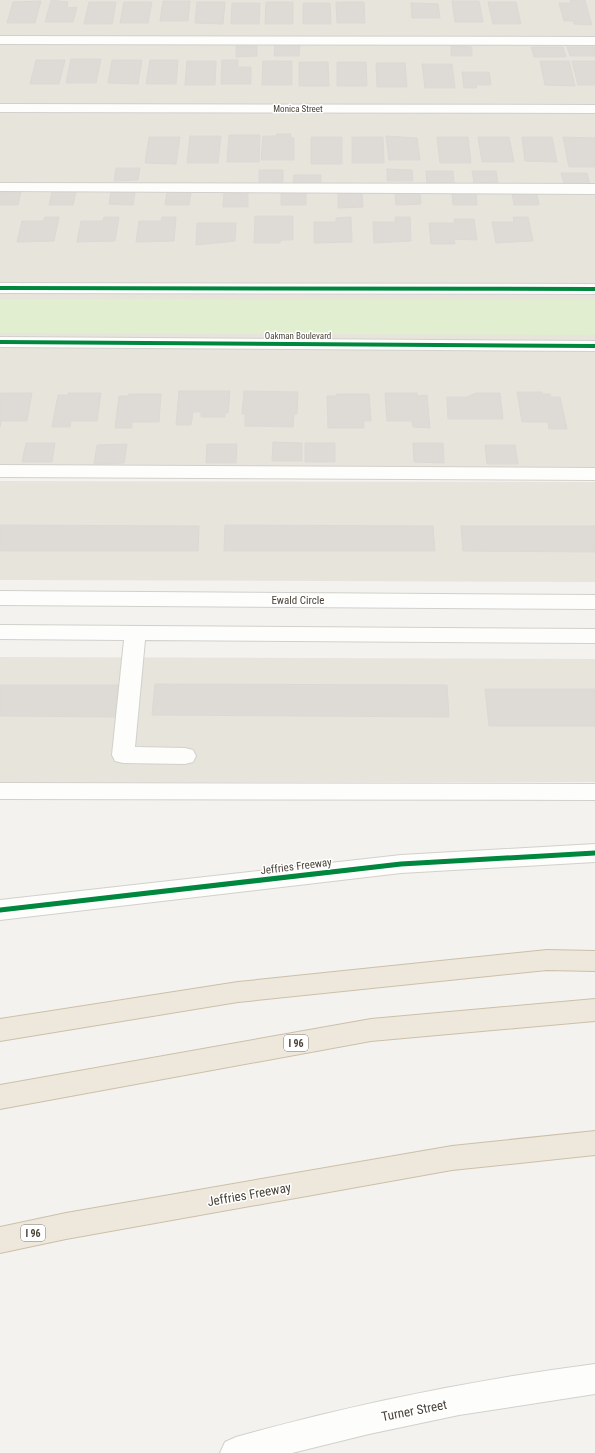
<svg xmlns="http://www.w3.org/2000/svg" width="595" height="1453" font-family="'Roboto Condensed',sans-serif">
<rect width="100%" height="100%" fill="#f4f2ee"/>
<path fill="#e7e4dc" d="M0,0h595v469l-595,-3z
M0,481l595,1v100l-595,-2z
M0,657l595,2v123h-595z"/>
<path fill="#e1eecf" d="M0,299l595,1v35l-595,-2z"/>
<path fill="#dedbd6" stroke="#dcd9d4" d="M51,0l17,2 -1,6 10,-1 -4,15h-28z
M570,0h15l7,25 -18,-1 -1,-3h-9l-5,-18h12z
M41,1l-6,22h-28l6,-21z
M163,1h27l-2,20h-28z
M452,1h27l4,21h-28z
M89,2h27l-4,22h-28z
M124,2h28l-4,21h-28z
M197,2h28l-2,22 -28,-1z
M266,2h27v22h-28z
M336,2h28l1,21h-28z
M488,2h28l5,22h-28z
M232,3h28l-1,21h-28z
M303,3h27l1,21h-28z
M411,3l27,1 2,14h-28z
M275,45h25l-1,11h-25z
M236,46h21v10l-21,1z
M451,46l21,1v9h-21z
M531,47h32l3,10h-32z
M567,47h28v9h-25z
M71,59h30l-5,24h-30z
M36,60h29l-6,24h-29z
M112,60h30l-4,24 -30,-1z
M150,60h28l-2,24h-30z
M222,60h16v7h13v17h-30z
M187,61h29l-1,24h-30z
M263,61h29v24h-30z
M540,61h29l6,25 -30,-1z
M572,61h23v24h-17z
M299,62h29l1,24h-30z
M337,62h29l1,24h-30z
M376,63h29l2,24h-30z
M422,64h30l3,24h-30z
M462,72h27l2,13h-15l1,3h-13z
M277,134h14l-1,3 4,1v22h-33l2,-24h13z
M229,135h31l-1,27h-32z
M190,136h31l-3,27h-31z
M386,136l31,2 3,22h-31z
M149,137h31l-4,27 -31,-1z
M311,137h31v27h-31z
M352,137h31l1,26h-32z
M437,137h31l3,26h-31z
M478,137h31l5,25h-32z
M522,137h30l5,25 -32,-1z
M563,137l32,1v29h-26z
M116,168h24l-2,12 -24,1z
M387,169l25,1 1,11h-26z
M259,170h24v12h-24z
M426,171h27l1,12h-27z
M472,171h24l2,12h-24z
M561,173h26l3,11 -26,-1z
M294,175h27v10h-28z
M0,192h21l-3,13h-18z
M52,192h24l-3,13h-24z
M111,192h24l-2,13 -24,-1z
M167,192h24l-2,13h-24z
M224,192l24,1v14h-25z
M281,192h25v13h-25z
M395,192h25l1,12 -25,1z
M338,193h24l1,14 -25,1z
M452,193h24l1,12h-24z
M512,193h25l2,12h-25z
M255,216h38v24h-12l-1,3h-26z
M45,217h14l-5,24 -37,1 5,-21h21z
M104,217h15l-4,24 -38,1 4,-21h22z
M162,217h14l-2,24 -38,1 3,-21h22z
M351,217l1,25 -38,1v-21h22v-4z
M395,217h15l1,24 -37,2 -1,-21h22z
M513,217h15l5,24 -37,2 -4,-21h22z
M454,219h20l3,21 -23,-1 1,5h-24l-2,-21h26z
M197,223h39l-1,18 -39,4z
M179,391h51l-2,22h-3v4h-24v-5h-8l-2,13h-15z
M244,391l54,1 -1,22h-3l-1,13 -48,-1v-12h-3z
M517,392h25v2h8l1,3h9l7,32h-18l-1,-7h-26z
M0,393h32l-5,28h-26l-1,6z
M68,393h33l-4,28h-26l-1,6h-18l6,-32h10z
M385,393h32v3l10,-1 3,33 -17,-1 -1,-6h-25z
M476,393h24l3,26h-55l-1,-22h20z
M129,394h32l-2,28h-27v6h-17l4,-32h9z
M336,394h33l2,27h-7v7h-36l-1,-32h10z
M273,442l29,1v18h-30z
M26,443h29l-3,19h-30z
M305,443h30v19h-30z
M413,443h30l1,20 -30,-1z
M127,444l-3,19 -30,1 3,-19z
M207,444h30l-1,19h-30z
M485,445h30l3,19h-31z
M0,525l199,1 -1,25h-198z
M225,525l208,1 2,25h-211z
M461,526h134v26l-132,-1z
M155,684l292,1 2,32 -297,-2z
M0,685h119l-3,32 -116,-1z
M485,689h110v37h-106z"/>
<g fill="none" stroke-linecap="round" stroke-linejoin="round">
<g stroke="#d2d0cb" stroke-width="2">
<path id="minor" d="M0,36l595,1v8l-595,-1z
M0,104l595,1v8l-595,-1z
M0,183l595,1v10l-595,-3z
M0,283l595,1v10l-595,-1z
M0,337l595,4v10l-595,-4z
M0,465l595,3v12l-595,-3z
M0,591l595,4v14l-595,-4z
M0,625l595,4v14l-450,-3 -10,107 50,1 8,2 3,6 -3,6 -8,2 -62,-1 -8,-2 -3,-6 12,-115 -124,-1z
M0,783l595,1v16l-595,-1z
M595,844v18l-194,11 -401,47v-20l401,-45z
M595,1364v30l-136,21 -90,19 -77,19h-72l5,-11 11,-5c118,-33 237,-57 359,-73z"/>
</g>
<g stroke="#ccbfa9" stroke-width="2">
<path id="highway" d="M547,950l48,1v20l-48,-1 -309,32 -238,39v-22l238,-37z
M595,999v22l-224,20 -371,68v-24l371,-66z
M595,1131v24l-143,15 -386,69 -66,14v-26l66,-14 386,-67z"/>
</g>
<use href="#minor" fill="#fdfdfc" fill-rule="evenodd"/>
<use href="#highway" fill="#ede8db" fill-rule="evenodd"/>
<g stroke="#fff" stroke-width="6">
<path id="cycleway-far1" d="M0,288l595,1
M0,342l595,4"/>
</g>
<g stroke="#fff" stroke-width="8">
<path id="cycleway" d="M0,910l401,-46 194,-11"/>
</g>
<use href="#cycleway-far1" stroke="#00873e" stroke-width="4"/>
<use href="#cycleway" stroke="#00873e" stroke-width="5"/>
</g>
<g text-anchor="middle" stroke-width="3" stroke-linejoin="round" paint-order="stroke">
<g font-size="9" fill="#4b4439" stroke="#fff">
<text x="298" y="112">Monica Street</text>
<text x="298" y="339">Oakman Boulevard</text>
</g>
<g fill="#fff" stroke="#817c74" stroke-width="1">
<rect x="284" y="1035" width="24" height="16" rx="3"/>
<rect x="21" y="1225" width="24" height="16" rx="3"/>
</g>
<g font-size="10" font-weight="bold" fill="#4b4439">
<text x="296" y="1047">I 96</text>
<text x="33" y="1237">I 96</text>
</g>
<g font-size="11" fill="#4b4439" stroke="#fff">
<text x="298" y="604">Ewald Circle</text>
<text transform="translate(296 866) rotate(-7)" y="4">Jeffries Freeway</text>
</g>
<g font-size="13" fill="#4b4439" stroke="#fff">
<text transform="translate(249 1194) rotate(-10)" y="5">Jeffries Freeway</text>
<text transform="translate(414 1410) rotate(-11)" y="5">Turner Street</text>
</g>
</g>
</svg>
